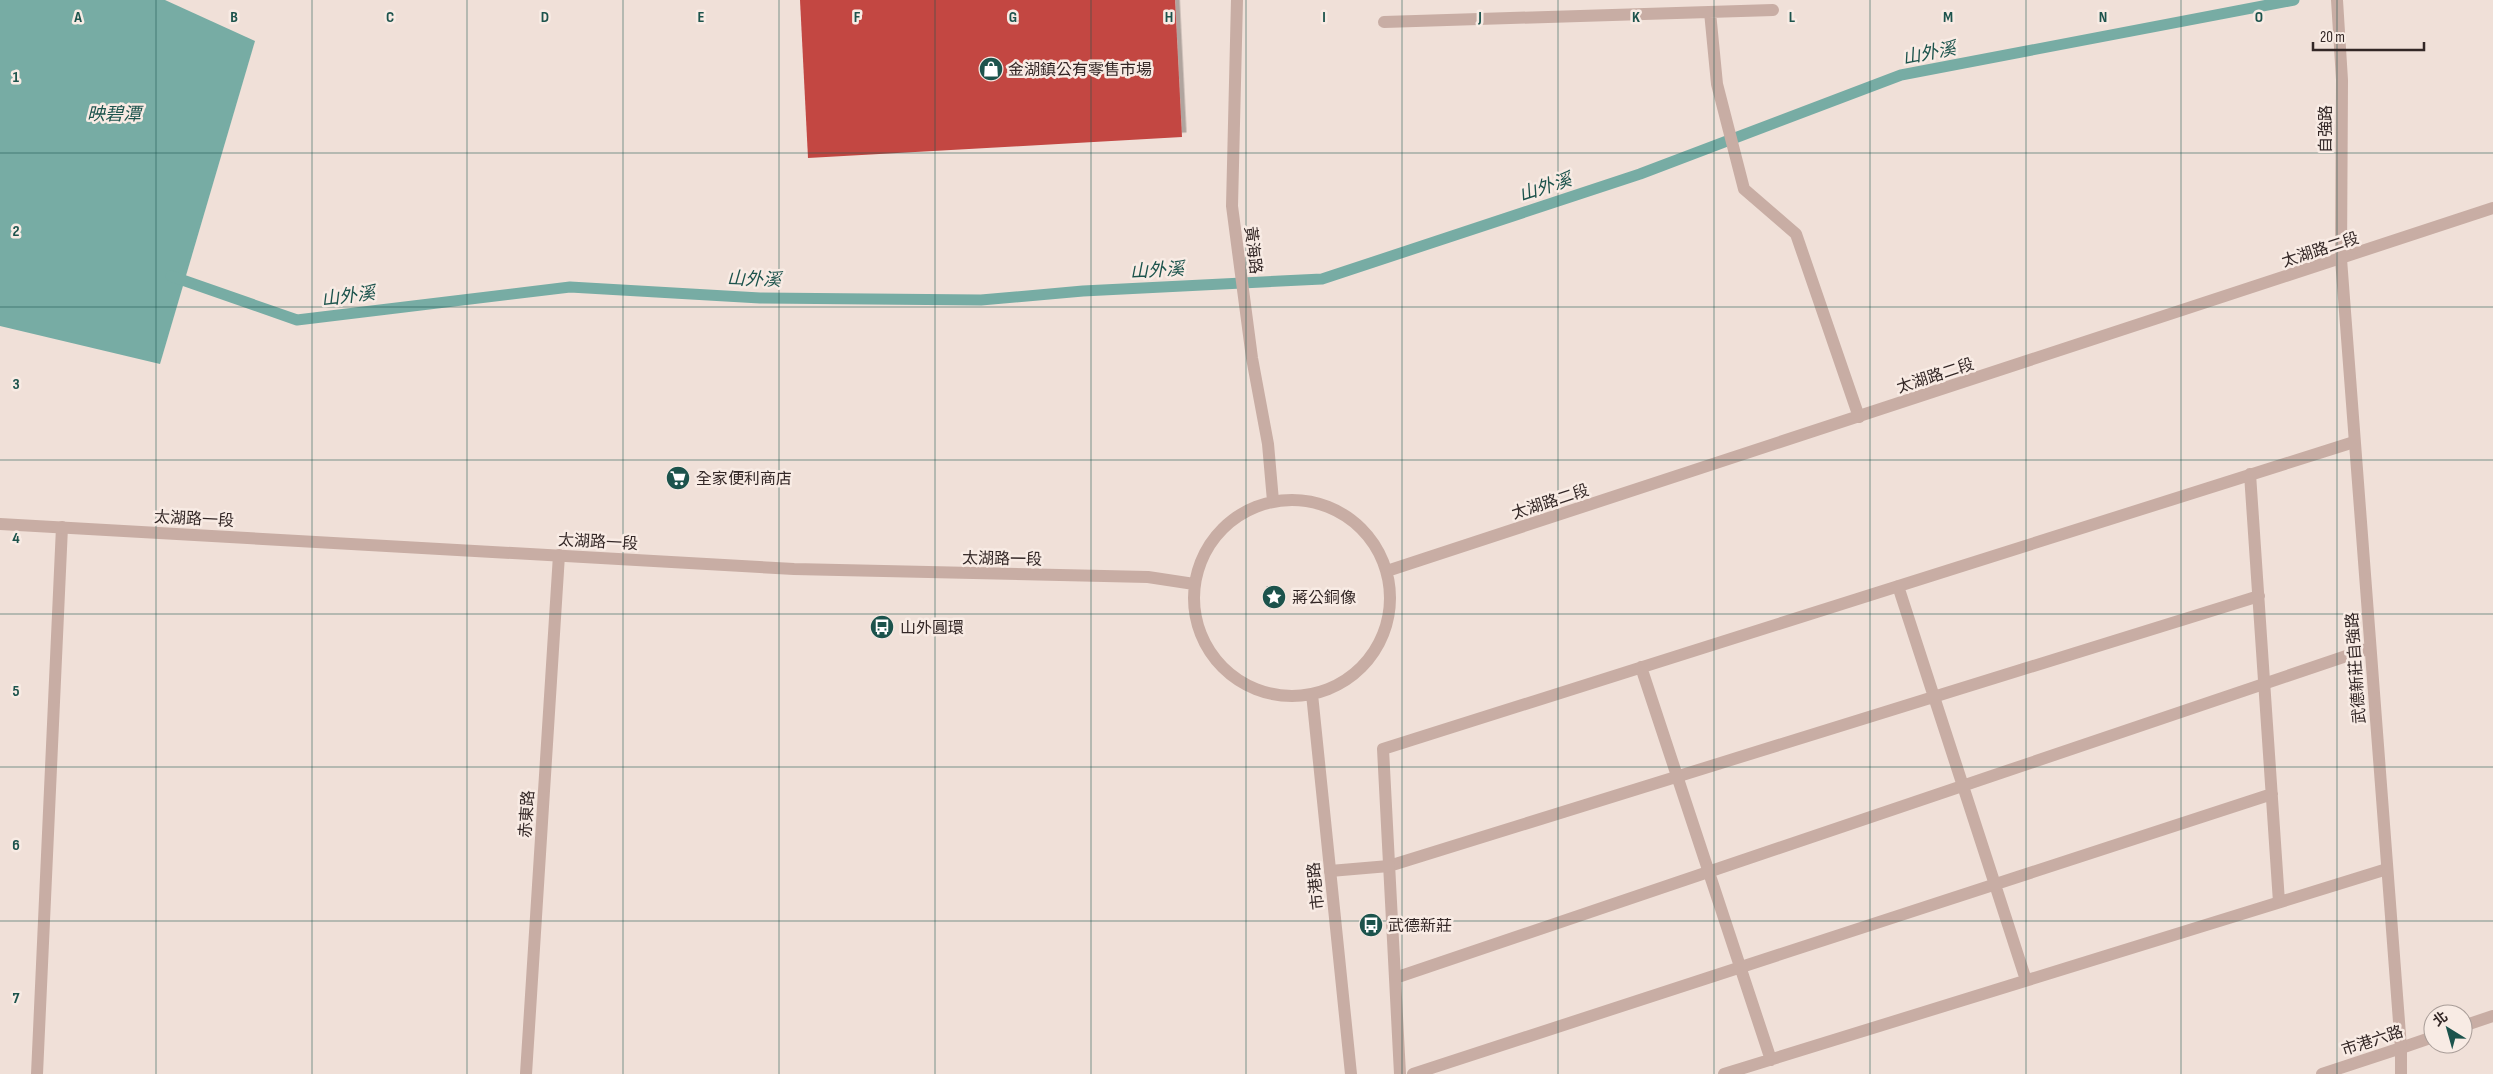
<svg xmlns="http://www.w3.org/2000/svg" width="2493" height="1074" font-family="'Sofia Sans Condensed','Noto Sans TC',sans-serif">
<defs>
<filter id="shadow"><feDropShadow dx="4.5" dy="-4.5" stdDeviation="0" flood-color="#0004"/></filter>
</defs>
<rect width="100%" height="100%" fill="#f0e0d8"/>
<path fill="#77aca4" d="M0,0h165l90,41 -95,323 -160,-38z"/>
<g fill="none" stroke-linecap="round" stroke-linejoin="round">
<path stroke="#77aca4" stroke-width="11" d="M171,276l126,44 273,-33 190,11 221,2 102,-9 239,-12 318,-105 261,-99 393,-75"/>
</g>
<path fill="#c34743" filter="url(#shadow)" d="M800,0h375l7,137 -374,21z"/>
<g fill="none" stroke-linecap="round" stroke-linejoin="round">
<path stroke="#c8ada4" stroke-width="12" d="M1710,12l7,72 27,105 52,45 63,183
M1384,22l389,-12
M2250,474l29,428
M1898,586l128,394
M1641,667l130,393
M1389,866l870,-270
M1395,978l975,-330
M2463,1026l30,-10
M2401,1048l32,-11
M1400,1074l-17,-325 971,-307
M1413,1074l859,-280
M1724,1074l663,-205"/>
<path stroke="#c8ada4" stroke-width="12" d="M2337,0l5,80 -1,179 60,789v26
M1330,871l59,-5
M37,1074l25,-547
M526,1074l33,-519
M2322,1074l79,-26"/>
<path stroke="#c8ada4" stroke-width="12" d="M1237,0l-5,206 20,152 16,86 5,57
M1194 598a98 98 0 1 1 196 0a98 98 0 1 1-196 0Z
M0,524l794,45 354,8 46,7
M1387,571l1106,-363
M1312,694l39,380"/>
</g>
<path fill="none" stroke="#1c534c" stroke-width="1" stroke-opacity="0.55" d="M156,0v1074M312,0v1074M467,0v1074M623,0v1074M779,0v1074M935,0v1074M1091,0v1074M1246,0v1074M1402,0v1074M1558,0v1074M1714,0v1074M1870,0v1074M2026,0v1074M2181,0v1074M2337,0v1074M0,153h2493M0,307h2493M0,460h2493M0,614h2493M0,767h2493M0,921h2493"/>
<defs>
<g id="shop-disc" transform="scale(1.25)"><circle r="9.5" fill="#1c534c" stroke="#f8ebe4"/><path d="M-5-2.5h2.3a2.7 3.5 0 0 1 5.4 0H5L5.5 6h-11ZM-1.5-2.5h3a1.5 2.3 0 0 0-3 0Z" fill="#fff"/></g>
<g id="supermarket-disc" transform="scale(1.25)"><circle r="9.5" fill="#1c534c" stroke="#f8ebe4"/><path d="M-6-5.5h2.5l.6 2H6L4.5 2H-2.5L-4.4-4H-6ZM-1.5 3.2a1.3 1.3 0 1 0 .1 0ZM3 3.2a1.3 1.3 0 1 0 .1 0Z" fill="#fff"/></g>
<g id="sight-disc" transform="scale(1.25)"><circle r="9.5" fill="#1c534c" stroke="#f8ebe4"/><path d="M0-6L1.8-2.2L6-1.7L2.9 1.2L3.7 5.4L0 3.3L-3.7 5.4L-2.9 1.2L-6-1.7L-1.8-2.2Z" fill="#fff"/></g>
<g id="bus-disc" transform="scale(1.25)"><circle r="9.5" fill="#1c534c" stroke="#f8ebe4"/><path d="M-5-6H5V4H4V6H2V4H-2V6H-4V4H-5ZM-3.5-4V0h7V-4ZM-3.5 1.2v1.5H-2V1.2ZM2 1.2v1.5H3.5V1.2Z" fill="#fff"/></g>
</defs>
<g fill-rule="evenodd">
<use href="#shop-disc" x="991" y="69"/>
<use href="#supermarket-disc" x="678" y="478"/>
<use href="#sight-disc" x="1274" y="597"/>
<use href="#bus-disc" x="882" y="627"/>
<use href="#bus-disc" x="1371" y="925"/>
</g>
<g text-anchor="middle" stroke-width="5" stroke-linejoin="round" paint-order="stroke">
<g font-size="16" fill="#332726" stroke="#f8ebe4" text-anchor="start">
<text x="1008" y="75">金湖鎮公有零售市場</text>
<text x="696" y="484">全家便利商店</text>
<text x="1292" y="603">蔣公銅像</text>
<text x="900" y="633">山外圓環</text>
<text x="1388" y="931">武德新莊</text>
</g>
<g font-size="16" fill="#332726" stroke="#f8ebe4">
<text transform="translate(2325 129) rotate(-90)" y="6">自強路</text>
<text transform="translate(2320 249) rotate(-18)" y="6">太湖路二段</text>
<text transform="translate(1254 250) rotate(83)" y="6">黃海路</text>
<text transform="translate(1935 375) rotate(-18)" y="6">太湖路二段</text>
<text transform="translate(1550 501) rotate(-18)" y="6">太湖路二段</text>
<text transform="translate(194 518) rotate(3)" y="6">太湖路一段</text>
<text transform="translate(598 541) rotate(3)" y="6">太湖路一段</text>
<text transform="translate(1002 558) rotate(1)" y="6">太湖路一段</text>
<text transform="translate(2355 668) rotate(-94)" y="6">武德新莊自強路</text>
<text transform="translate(526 814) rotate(-86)" y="6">赤東路</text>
<text transform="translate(1315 886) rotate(-96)" y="6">市港路</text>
<text transform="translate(2372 1040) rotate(-18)" y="6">市港六路</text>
</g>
<g font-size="18" font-style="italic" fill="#1c534c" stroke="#f8ebe4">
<text transform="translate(1929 53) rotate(-11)" y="6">山外溪</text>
<text x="114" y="120">映碧潭</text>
<text transform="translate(1545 187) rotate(-18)" y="6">山外溪</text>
<text transform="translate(1157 270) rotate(-3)" y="6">山外溪</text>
<text transform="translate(754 279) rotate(2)" y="6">山外溪</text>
<text transform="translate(348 296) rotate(-7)" y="6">山外溪</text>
</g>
</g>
<g font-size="16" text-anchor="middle" font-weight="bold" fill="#1c534c" stroke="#f8ebe4" stroke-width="5" stroke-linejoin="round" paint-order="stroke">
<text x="78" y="22">A</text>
<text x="234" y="22">B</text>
<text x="390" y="22">C</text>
<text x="545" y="22">D</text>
<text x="701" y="22">E</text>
<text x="857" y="22">F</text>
<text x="1013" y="22">G</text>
<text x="1169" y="22">H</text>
<text x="1324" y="22">I</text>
<text x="1480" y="22">J</text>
<text x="1636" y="22">K</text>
<text x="1792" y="22">L</text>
<text x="1948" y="22">M</text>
<text x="2103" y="22">N</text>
<text x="2259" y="22">O</text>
<text x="16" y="82">1</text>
<text x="16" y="236">2</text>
<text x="16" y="389">3</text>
<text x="16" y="543">4</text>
<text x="16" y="696">5</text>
<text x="16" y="850">6</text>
<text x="16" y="1003">7</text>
</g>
<g transform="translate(2448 1029) rotate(323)"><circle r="24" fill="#f8ebe4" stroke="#a99d98"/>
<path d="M0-4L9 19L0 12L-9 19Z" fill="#1c534c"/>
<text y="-8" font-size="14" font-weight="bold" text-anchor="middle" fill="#332726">北</text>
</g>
<path d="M2313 42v8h111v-8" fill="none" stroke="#332726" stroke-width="2.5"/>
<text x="2320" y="42" font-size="15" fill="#332726" stroke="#f8ebe4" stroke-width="4" paint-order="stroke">20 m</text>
</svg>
